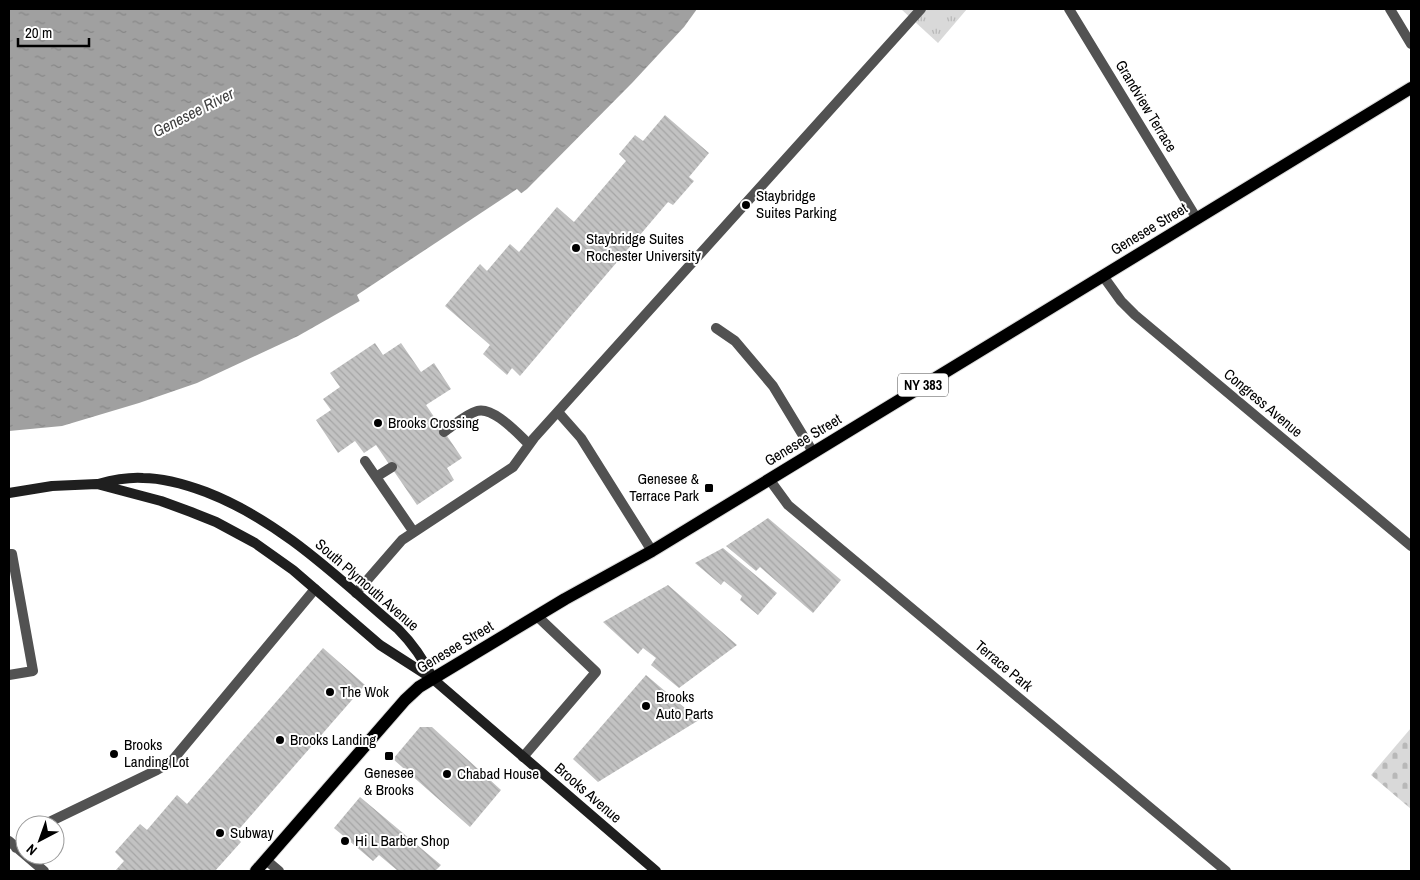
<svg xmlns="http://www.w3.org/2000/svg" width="1420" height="880" font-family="'Archivo Narrow',sans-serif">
<defs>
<pattern id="cemetery-stones" width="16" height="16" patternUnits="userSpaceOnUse" patternTransform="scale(1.25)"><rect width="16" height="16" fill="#d9d9d9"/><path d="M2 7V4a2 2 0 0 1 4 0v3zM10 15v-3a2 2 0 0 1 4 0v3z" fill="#b8b8b8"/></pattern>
<pattern id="park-tufts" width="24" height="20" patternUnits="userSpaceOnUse" patternTransform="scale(1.25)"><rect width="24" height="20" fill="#d9d9d9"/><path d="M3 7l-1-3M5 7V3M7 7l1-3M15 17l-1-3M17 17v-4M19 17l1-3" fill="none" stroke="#b8b8b8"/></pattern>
<pattern id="water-ripples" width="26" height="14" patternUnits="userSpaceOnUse" patternTransform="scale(1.25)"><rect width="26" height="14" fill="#a0a0a0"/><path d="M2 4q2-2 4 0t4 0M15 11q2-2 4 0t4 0" fill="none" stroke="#888"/></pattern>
<pattern id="building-back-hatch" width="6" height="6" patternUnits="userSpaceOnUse" patternTransform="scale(1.25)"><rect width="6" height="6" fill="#c2c2c2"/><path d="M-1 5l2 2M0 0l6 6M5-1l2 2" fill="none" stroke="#a5a5a5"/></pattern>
</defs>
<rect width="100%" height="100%" fill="#fff"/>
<path fill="url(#cemetery-stones)" d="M1411,728v81l-40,-34z"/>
<path fill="url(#park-tufts)" d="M901,9h66l-29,34z"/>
<path fill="url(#water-ripples)" d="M9,9h688l-13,18 -52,56 -105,106 -39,29 -95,64 -95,54 -101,47 -58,20 -77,23 -53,5z"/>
<path fill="#fff" d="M517,189l6,6 -33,25 -96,64 -33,20 -4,-9z"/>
<path fill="url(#building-back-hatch)" d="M665,115l44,38 -20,24 5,4 -21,24 -5,-3 -148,174 -8,-8 -5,7 -24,-21 7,-9 -45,-39 35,-42 7,7 23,-27 9,8 38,-45 17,15 52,-61 -7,-7 16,-19 8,6z
M375,343l8,12 18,-12 20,29 13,-9 17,26 -25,16 36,53 -15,10 7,12 -37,25 -41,-60 -12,8 -9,-12 -17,12 -22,-33 15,-10 -8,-11 17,-12 -10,-14z
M768,518l73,62 -28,33 -53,-46 -4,4 -30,-25z
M723,548l54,45 -19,22 -18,-15 2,-4 -18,-15 -3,4 -26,-22z
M668,585l69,60 -58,43 -28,-23 5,-7 -13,-10 -5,6 -35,-32z
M323,648l42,37 -131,150 7,7 -26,29h-100l9,-10 -9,-9 25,-28 7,6 30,-35 10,9z
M646,675l53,45 -101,62 -25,-23z
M420,727h12l69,63 -31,37 -77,-68z
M360,797l81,68 -6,6h-37l-19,-16 -6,6 -39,-33z"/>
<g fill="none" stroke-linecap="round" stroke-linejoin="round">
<g stroke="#dbdbdb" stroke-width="14">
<path id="primary" d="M256,871l149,-171 14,-13 146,-88 87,-48 759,-463"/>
</g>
<path stroke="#525252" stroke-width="10" d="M716,328l19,13 38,45 40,66
M558,412l23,26 71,113
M444,432c10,-7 22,-18 33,-21 16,-5 41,23 52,33
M365,461l48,70
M376,477l16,-10
M9,554h3l21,117 -24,4
M356,593l46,-53 111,-73 21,-29 387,-429
M523,757l73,-85 -59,-56
M43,825l114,-55 14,-8 144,-173
M9,841l35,30
M16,848l9,-9
M266,860l13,11"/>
<path stroke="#525252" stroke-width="10" d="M1069,9l128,210
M1390,9l21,35
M1103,276l18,25 14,14 276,231
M769,479l19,26 438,366"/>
<path stroke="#1f1f1f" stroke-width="10" d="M98,484c15,-4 30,-7 45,-6 22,0 44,7 63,14 75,29 132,86 192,137 15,15 26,31 35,50
M9,493l43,-7 45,-2 64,17 30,11 25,10 39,21 38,27 87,75 53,34 223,192"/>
<use href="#primary" stroke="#000" stroke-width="12"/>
</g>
<g fill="#000" stroke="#fff" stroke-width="2">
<circle cx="746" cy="205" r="5"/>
<circle cx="576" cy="248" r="5"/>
<circle cx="378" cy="423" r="5"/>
<rect x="704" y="483" width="10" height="10" rx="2.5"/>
<circle cx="330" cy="692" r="5"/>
<circle cx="646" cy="706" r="5"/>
<circle cx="280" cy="740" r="5"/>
<circle cx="114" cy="754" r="5"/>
<rect x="384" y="751" width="10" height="10" rx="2.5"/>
<circle cx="447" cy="774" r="5"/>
<circle cx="220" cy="833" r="5"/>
<circle cx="345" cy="841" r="5"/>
</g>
<g text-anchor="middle" stroke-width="4" stroke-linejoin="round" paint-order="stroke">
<rect fill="#fff" stroke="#4c4c4c" stroke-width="1" x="898" y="373.5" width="50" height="23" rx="4"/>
<g font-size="14" font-weight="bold" fill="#000">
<text x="923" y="390">NY 383</text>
</g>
<g font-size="15" fill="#000" stroke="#fff">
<text transform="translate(1146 106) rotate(59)" y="5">Grandview Terrace</text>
<text transform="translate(1149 229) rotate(-31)" y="5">Genesee Street</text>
<text transform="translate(1263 403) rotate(40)" y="5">Congress Avenue</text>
<text transform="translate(803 440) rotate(-31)" y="5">Genesee Street</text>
<text transform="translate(367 585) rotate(41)" y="5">South Plymouth Avenue</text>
<text transform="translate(455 647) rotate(-31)" y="5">Genesee Street</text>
<text transform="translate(1004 666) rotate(40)" y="5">Terrace Park</text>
<text transform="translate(588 793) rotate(41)" y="5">Brooks Avenue</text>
</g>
<g font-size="15" fill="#000" stroke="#fff" text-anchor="start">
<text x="756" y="201">Staybridge<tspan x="756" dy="17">Suites Parking</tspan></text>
<text x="586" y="244">Staybridge Suites<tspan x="586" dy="17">Rochester University</tspan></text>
<text x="388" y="428">Brooks Crossing</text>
<text x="699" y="484" text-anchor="end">Genesee &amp;<tspan x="699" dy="17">Terrace Park</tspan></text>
<text x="340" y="697">The Wok</text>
<text x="656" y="702">Brooks<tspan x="656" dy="17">Auto Parts</tspan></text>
<text x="290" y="745">Brooks Landing</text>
<text x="124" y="750">Brooks<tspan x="124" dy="17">Landing Lot</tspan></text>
<text x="389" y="778" text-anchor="middle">Genesee<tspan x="389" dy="17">&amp; Brooks</tspan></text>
<text x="457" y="779">Chabad House</text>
<text x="230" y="838">Subway</text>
<text x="355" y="846">Hi L Barber Shop</text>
</g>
<g font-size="16" font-style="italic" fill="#414141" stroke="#fff">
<text transform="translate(193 112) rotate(-27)" y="6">Genesee River</text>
</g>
</g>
<rect width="1420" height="880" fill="none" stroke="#000000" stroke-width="20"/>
<g transform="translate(40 840) rotate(221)"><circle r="24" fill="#ffffff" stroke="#999999"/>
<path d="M0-4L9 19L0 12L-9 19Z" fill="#000000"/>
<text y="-8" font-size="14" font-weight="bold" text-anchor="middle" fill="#000000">N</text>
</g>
<path d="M18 38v8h71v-8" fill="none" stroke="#000000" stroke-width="2.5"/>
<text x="25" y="38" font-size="15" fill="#000000" stroke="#ffffff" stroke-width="4" paint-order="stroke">20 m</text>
</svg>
